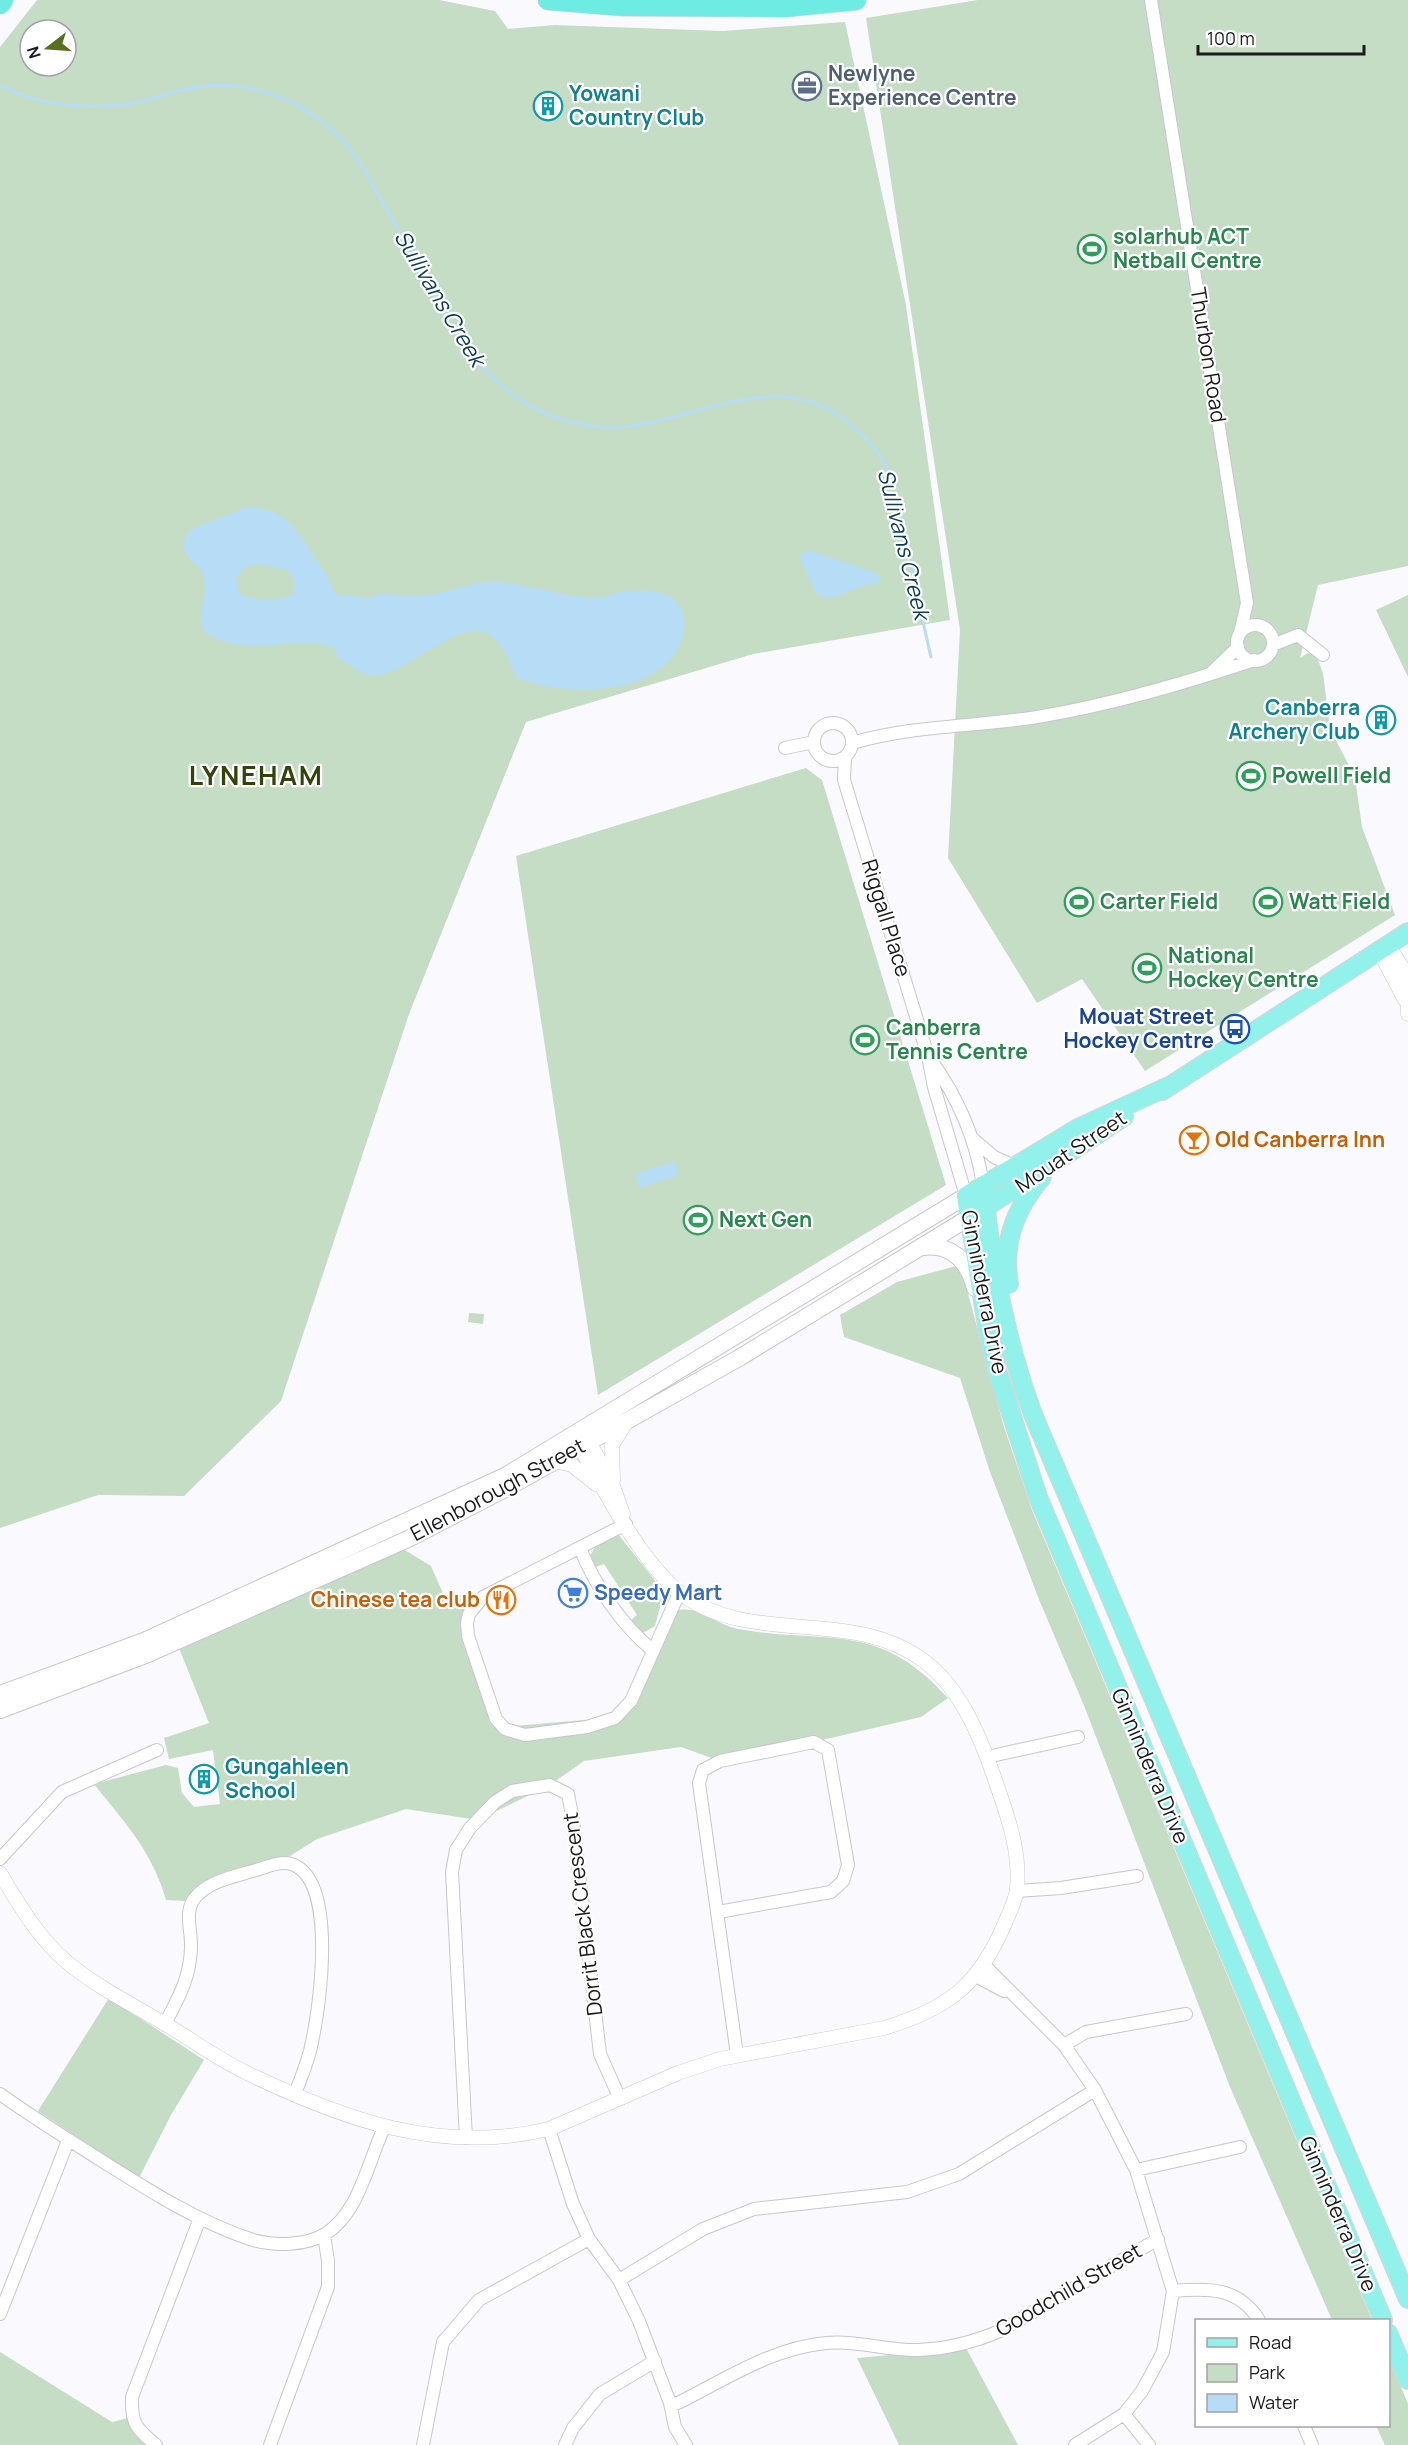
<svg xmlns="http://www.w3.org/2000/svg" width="1408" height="2445" font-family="Manrope,sans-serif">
<rect width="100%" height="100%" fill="#fafafe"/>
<path fill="#c5dcc5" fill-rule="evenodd" d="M37,0h402l56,11 13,18 46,-4 169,6 122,-9 61,283 44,315 -197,34 -227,68 -117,292 -128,387 -97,95 -86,-1 -98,33v-1481zM30,30h36v36h-36z
M978,0h430v566l-90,19 -18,73 8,-5 8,2 7,18 7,56 25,48 7,50 33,88 -250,156 -63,-92 -45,24 -89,-145 12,-228 -94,-612z
M1408,595v82l-32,-67z
M806,768l16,12 124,405 -348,210 -82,-539z
M956,1266l7,9 41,152 28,83 340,810h-40l-102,-233 -145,-379 -45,-106 -50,-130 -30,-94 -116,-41 -4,-22 57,-33z
M469,1313l15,1 -1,10 -15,-2z
M618,1534l46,58 -9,34 -12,7 -12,-13 6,-5 -33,-51 -8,3 -6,-11 5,-9z
M403,1549l28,17 15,34 14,-6 41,133 118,-10 55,-106c27,-7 39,13 64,18 91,16 140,-9 210,69l-27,19 -146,34 -55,10 -39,-14 -97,14 -34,24 -72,35 -72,-11 -89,30 -38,24 -48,15 -46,23 -19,-1c-14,-49 -41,-77 -72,-116l72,-19 12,3 4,25 12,14 26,-3 -7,-54 -44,9 -5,-21 45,-15 -30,-75z
M109,1998l95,62 -33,55 -32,63 -101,-67z
M966,2348l52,97h-119l-42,-87z
M0,2352l112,70 16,-4 28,27h-156z
M1389,2358l19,46v41h-23l-9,-19h12z"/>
<path fill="#b7ddf6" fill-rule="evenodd" d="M247,507c45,1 54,32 77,64 5,7 6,16 13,24 10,0 22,3 32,2 4,0 9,-3 13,-3 15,0 30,3 46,1 23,-3 42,-14 66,-13 35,1 69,16 103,16 7,0 12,-4 18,-5 17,-2 40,-6 57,5 10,8 14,20 12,32 -12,68 -118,68 -167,48 -7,-13 -12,-30 -23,-40 -28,-29 -86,37 -120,38 -15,0 -27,-15 -40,-21l3,-4c-12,-15 -65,-4 -84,-5 -18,-1 -35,-5 -50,-15 -7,-19 7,-37 0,-55 -4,-13 -18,-16 -20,-31l6,-15zM259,564l28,6 8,10 -2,14c-21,8 -33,8 -53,0l-4,-15 8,-11z
M809,550l67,23 4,4 -1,6c-20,-2 -39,21 -62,12l-17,-36 1,-5z
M675,1161l4,14 -40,13 -4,-14z"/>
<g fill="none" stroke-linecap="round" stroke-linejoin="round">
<path stroke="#b7ddf6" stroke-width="3" d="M0,86c42,20 92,25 138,16 15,-3 29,-9 44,-12 63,-16 131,11 170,62 16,21 28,47 42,70 21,37 42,74 62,112 39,56 89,95 161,93 72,-3 147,-56 216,-15 20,13 37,27 49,47 14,23 18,57 24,83 8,38 16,77 25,115"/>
<g stroke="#c7c6ce" stroke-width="14">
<path id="minor" d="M1151,0l96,603 -7,30
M1237 643a18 18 0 1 1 36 0a18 18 0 1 1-36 0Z
M1273,645l25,-10 25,20
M1212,672l26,-25
M814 742a19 19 0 1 1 38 0a19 19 0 1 1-38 0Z
M852,743c61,-18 123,-16 185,-26 74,-12 145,-33 217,-57
M785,748l29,-6
M845,757l-1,23 84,276 6,31 32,109
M930,1059c28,38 46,80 53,126
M973,1139l21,18 20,9
M626,1524l-143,73 -14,17 -2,9 1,13 28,83 9,10 20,6 62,-8 28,-9 16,-17 48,-108
M580,1548c15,38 41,76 72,102
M987,1757l91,-20
M0,1859l62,-67 95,-42
M1017,1891l44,-3 76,-12
M718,1912l113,-20 12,-11 5,-16 -20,-115 -14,-8 -94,19 -17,9 -4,13 38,272
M985,1966l79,79 31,45 41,80 37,121 -10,61 -21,39 -18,23 -49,31
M976,1976l28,15
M165,2024c13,-26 25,-45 26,-76 1,-16 -7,-35 3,-49 14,-19 44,-23 65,-30 11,-3 23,-9 35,-4 43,19 26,140 18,177 -3,18 -11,35 -17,52
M1064,2045l22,-13 100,-18
M0,2094c32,23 66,44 99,65 49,31 99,63 154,81 21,6 53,6 72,-6 34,-20 43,-73 59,-106
M549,2129l24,75 16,35 30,41 20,41 31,82 5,24 11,18
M466,2138l-14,-266 4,-22 14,-22 25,-26 17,-11 38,-6 18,9 5,26 27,234 20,45
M1136,2170l104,-23
M619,2280l84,-51 51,-20 153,-17 52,-18 136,-84
M1173,2291c36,-3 65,-4 86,29
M0,2314l68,-173
M670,2403h8c48,-24 94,-55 148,-60 31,-3 62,8 92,7 28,-1 59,-9 84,-20l156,-91
M1124,2414l25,31
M1304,2426l8,19
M156,2445c-20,-17 -25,-21 -24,-48l68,-179
M270,2445l58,-158v-26l-4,-26
M423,2445l20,-103 36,-42 110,-61
M565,2445l8,-17 27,-34 55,-33"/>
</g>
<g stroke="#c7c6ce" stroke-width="15">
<path id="tertiary" d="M1388,945l18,28 2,41
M1379,951l26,49
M585,1434l28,52 10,28
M555,1461l17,4 24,19
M613,1481l-1,-36 15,-24
M0,1873c19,32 39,66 68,90 29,24 65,42 97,61 26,15 51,34 78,47 98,48 196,84 306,58l129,-56 42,-14 164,-31c64,-19 95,-43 121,-105 4,-10 11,-23 12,-34 4,-41 -12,-80 -25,-118 -14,-40 -34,-85 -68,-110 -71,-54 -172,-15 -241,-66 -42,-31 -82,-110 -107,-156"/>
</g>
<g stroke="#c7c6ce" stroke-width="18">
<path id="secondary" d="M922,1247c30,-4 46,14 53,41
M0,1694l144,-53 361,-165 461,-280
M0,1710l148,-56 260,-115 101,-52 230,-129 231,-141"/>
</g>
<g stroke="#d6d6d6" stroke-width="20">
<path id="primary" d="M1171,1085l-93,43 -112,68 21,130 10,44 41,127 345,823
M1162,1091l246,-159
M983,1185c8,78 23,158 51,232l374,882
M977,1213l147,-96
M1009,1284c-7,-42 6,-75 33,-107
M1388,2333l20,47"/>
</g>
<g stroke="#d6d6d6" stroke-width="21">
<path id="trunk" d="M548,0l75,6 162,1 71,-7
M0,4l3,-4"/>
</g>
<use href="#minor" stroke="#fff" stroke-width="12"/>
<use href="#tertiary" stroke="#fff" stroke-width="14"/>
<use href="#secondary" stroke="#fff" stroke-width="16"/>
<use href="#primary" stroke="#92f1eb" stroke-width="18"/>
<use href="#trunk" stroke="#6eece4" stroke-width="20"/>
</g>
<defs>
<g id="office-ring" transform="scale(1.5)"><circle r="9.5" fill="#fff" stroke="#5c6f8a" stroke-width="1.5"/><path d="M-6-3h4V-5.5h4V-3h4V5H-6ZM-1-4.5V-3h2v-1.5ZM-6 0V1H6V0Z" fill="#5c6f8a"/></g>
<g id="building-ring" transform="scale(1.5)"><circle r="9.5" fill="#fff" stroke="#0f9aa8" stroke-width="1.5"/><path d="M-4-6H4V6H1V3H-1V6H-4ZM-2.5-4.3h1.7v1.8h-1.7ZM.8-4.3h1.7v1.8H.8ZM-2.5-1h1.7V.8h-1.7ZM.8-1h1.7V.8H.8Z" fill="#0f9aa8"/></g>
<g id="stadium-ring" transform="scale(1.5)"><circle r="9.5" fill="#fff" stroke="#2e9e5b" stroke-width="1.5"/><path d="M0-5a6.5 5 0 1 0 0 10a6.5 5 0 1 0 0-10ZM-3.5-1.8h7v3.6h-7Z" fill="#2e9e5b"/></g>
<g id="bus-ring" transform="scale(1.5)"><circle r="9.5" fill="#fff" stroke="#1a4fb4" stroke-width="1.5"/><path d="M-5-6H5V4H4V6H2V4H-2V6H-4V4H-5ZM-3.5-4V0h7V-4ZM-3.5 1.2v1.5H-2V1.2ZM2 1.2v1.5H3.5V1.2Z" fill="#1a4fb4"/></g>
<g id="bar-ring" transform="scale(1.5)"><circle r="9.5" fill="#fff" stroke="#e8710a" stroke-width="1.5"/><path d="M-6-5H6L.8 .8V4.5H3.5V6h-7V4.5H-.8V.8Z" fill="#e8710a"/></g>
<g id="supermarket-ring" transform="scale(1.5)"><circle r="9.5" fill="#fff" stroke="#3f7fe0" stroke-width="1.5"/><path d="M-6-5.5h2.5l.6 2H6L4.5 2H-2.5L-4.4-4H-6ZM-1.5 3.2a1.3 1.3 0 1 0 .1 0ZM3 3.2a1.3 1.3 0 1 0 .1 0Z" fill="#3f7fe0"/></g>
<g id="restaurant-ring" transform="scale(1.5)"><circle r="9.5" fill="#fff" stroke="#e8710a" stroke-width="1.5"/><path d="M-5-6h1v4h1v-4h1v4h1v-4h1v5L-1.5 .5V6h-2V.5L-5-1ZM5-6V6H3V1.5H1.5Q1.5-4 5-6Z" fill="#e8710a"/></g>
</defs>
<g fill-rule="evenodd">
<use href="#office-ring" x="807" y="86"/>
<use href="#building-ring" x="548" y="106"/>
<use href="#stadium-ring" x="1092" y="249"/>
<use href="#building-ring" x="1381" y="720"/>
<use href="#stadium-ring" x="1251" y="776"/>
<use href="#stadium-ring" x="1079" y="902"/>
<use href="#stadium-ring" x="1268" y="902"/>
<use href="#stadium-ring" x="1147" y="968"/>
<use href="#bus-ring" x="1235" y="1029"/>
<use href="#stadium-ring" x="865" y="1040"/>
<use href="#bar-ring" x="1194" y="1140"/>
<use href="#stadium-ring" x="698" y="1220"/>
<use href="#supermarket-ring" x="573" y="1593"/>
<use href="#restaurant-ring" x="501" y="1600"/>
<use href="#building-ring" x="204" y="1779"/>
</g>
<g text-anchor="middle" stroke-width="4.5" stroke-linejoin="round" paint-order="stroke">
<g font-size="21" font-weight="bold" fill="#4e5e75" stroke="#fff" text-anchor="start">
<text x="828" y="81">Newlyne<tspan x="828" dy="24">Experience Centre</tspan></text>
</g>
<g font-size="21" font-weight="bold" fill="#0d838f" stroke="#fff" text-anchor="start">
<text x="569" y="101">Yowani<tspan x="569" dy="24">Country Club</tspan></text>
<text x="1360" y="715" text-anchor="end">Canberra<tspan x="1360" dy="24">Archery Club</tspan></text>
<text x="225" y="1774">Gungahleen<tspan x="225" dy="24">School</tspan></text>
</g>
<g font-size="21" font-weight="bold" fill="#27864d" stroke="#fff" text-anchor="start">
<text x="1113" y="244">solarhub ACT<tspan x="1113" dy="24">Netball Centre</tspan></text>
<text x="1272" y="783">Powell Field</text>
<text x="1100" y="909">Carter Field</text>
<text x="1289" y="909">Watt Field</text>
<text x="1168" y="963">National<tspan x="1168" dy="24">Hockey Centre</tspan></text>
<text x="886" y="1035">Canberra<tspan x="886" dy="24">Tennis Centre</tspan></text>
<text x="719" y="1227">Next Gen</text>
</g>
<g font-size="21" fill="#1a1a1d" stroke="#fff">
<text transform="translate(1208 355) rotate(81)" y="7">Thurbon Road</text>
<text transform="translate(886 918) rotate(73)" y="7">Riggall Place</text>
<text transform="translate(1071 1152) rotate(-34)" y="7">Mouat Street</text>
<text transform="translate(984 1292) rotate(79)" y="7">Ginninderra Drive</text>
<text transform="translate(498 1490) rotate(-28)" y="7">Ellenborough Street</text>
<text transform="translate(1150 1766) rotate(67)" y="7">Ginninderra Drive</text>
<text transform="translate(583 1914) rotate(-97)" y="7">Dorrit Black Crescent</text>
<text transform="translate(1338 2214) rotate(67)" y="7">Ginninderra Drive</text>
<text transform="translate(1069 2290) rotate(-30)" y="7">Goodchild Street</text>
</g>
<g font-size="21" font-weight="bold" fill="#164399" stroke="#fff" text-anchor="end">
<text x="1214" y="1024">Mouat Street<tspan x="1214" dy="24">Hockey Centre</tspan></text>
</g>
<g font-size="21" font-weight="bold" fill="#c56008" stroke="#fff" text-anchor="start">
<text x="1215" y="1147">Old Canberra Inn</text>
<text x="480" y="1607" text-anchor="end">Chinese tea club</text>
</g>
<g font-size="21" font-weight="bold" fill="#366cbe" stroke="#fff" text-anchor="start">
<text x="594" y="1600">Speedy Mart</text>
</g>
<g font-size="22" font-style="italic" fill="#0d3c56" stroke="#fff">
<text transform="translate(440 298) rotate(59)" y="8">Sullivans Creek</text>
<text transform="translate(904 544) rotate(76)" y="8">Sullivans Creek</text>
</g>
<g font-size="27" font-weight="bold" letter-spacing="1.5" fill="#34430a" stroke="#fff">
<text x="256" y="785">LYNEHAM</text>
</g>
</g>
<rect x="1195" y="2319" width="195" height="108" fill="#ffffff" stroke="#a3a3a5" stroke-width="1.5"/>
<rect x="1207" y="2338" width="30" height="9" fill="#92f1eb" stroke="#a3a3a5" stroke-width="1.5"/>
<text x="1249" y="2349" font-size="18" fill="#1a1a1d">Road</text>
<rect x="1207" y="2364" width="30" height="18" fill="#c5dcc5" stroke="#a3a3a5" stroke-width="1.5"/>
<text x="1249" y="2379" font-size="18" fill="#1a1a1d">Park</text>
<rect x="1207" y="2394" width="30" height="18" fill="#b7ddf6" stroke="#a3a3a5" stroke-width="1.5"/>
<text x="1249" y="2409" font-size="18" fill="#1a1a1d">Water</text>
<g transform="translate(48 48) rotate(253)"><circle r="28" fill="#ffffff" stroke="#a3a3a5" stroke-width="1.5"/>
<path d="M0-4.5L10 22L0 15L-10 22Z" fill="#596e1e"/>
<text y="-9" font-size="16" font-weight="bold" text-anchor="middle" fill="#1a1a1d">N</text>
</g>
<path d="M1198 45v9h166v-9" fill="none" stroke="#1a1a1d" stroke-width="3"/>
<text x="1207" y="45" font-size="18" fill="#1a1a1d" stroke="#ffffff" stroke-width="4.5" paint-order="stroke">100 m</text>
</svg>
